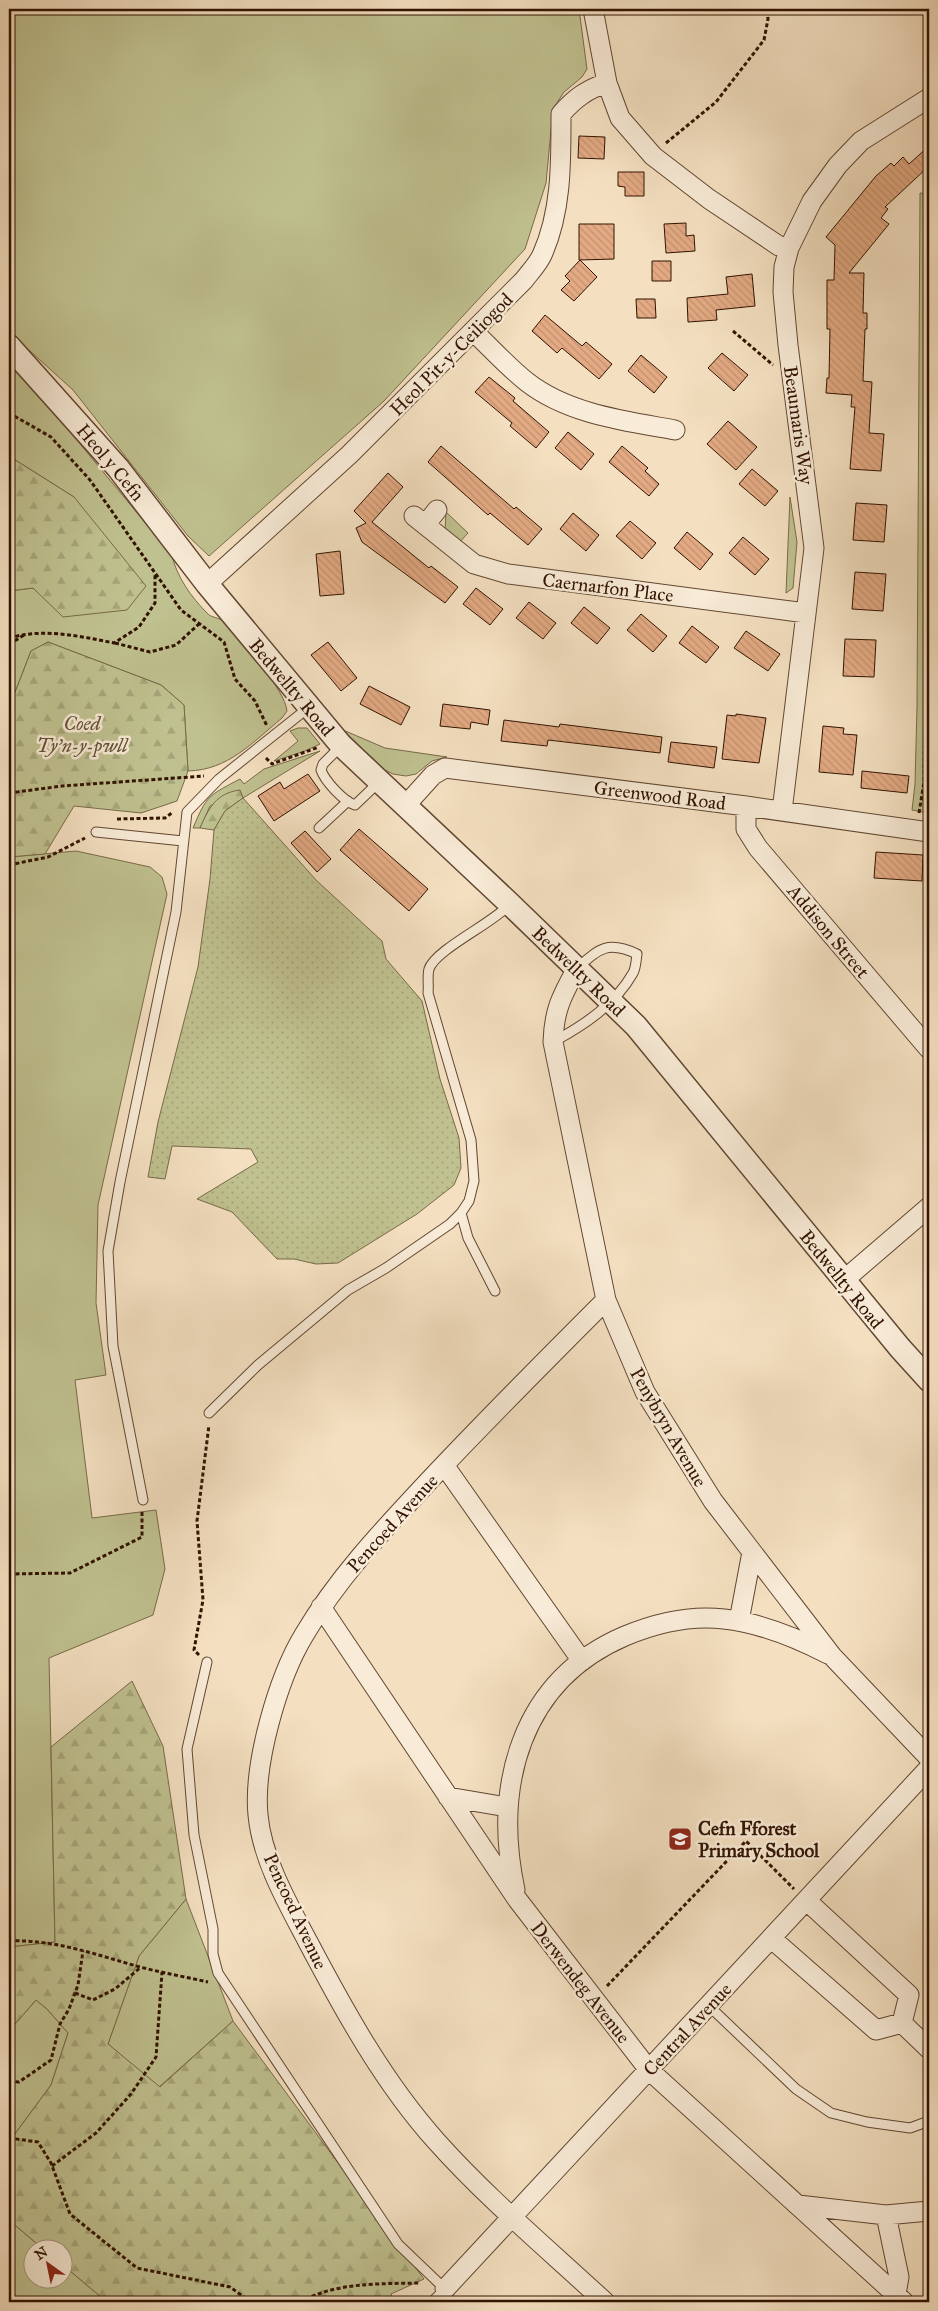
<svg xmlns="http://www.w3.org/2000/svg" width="938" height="2311" font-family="'IM FELL Great Primer',serif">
<defs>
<pattern id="forest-firs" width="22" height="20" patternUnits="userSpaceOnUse" patternTransform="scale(1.25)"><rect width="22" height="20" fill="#c0c190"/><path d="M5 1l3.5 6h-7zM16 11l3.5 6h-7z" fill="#a5a57a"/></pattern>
<pattern id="garden-dots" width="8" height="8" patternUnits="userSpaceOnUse" patternTransform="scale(1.25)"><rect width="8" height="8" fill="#c0c190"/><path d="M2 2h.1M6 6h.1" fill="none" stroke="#a5a57a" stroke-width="1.8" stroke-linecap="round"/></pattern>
<pattern id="building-back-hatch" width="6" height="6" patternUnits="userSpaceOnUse" patternTransform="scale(1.25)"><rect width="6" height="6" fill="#e3aa83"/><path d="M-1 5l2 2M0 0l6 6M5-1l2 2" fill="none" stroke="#c3916f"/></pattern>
</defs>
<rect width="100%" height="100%" fill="#f4e0c1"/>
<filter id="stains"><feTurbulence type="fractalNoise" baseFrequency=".004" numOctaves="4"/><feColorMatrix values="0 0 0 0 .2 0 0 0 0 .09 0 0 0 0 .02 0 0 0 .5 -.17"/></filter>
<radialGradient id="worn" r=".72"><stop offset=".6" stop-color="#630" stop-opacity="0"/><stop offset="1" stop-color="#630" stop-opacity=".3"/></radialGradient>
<path fill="#c0c190" stroke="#786a48" d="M9,9h570l8,60 -5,8 -18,15 -11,17 -7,74 -21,66 -141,152 -175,155 -21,-20 -115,-146 -64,-58z
M920,193l9,1v619l-17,-3 3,-26 2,-77z
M9,361l38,43 125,151c4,21 20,43 35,58 4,5 12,4 17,9 16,18 61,67 63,89l-5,7c-30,25 -54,52 -94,53l-4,-66 -23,-20 -113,-43 -17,9 -22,57v-117l24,-3 41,-91 -65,-41z
M790,497l7,45 -4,46 -7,5z
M446,512l22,21 -10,11 -13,-13z
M298,728h9l13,16 -15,7 -31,10 24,-20 -8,-10z
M343,730l42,18 62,9 -15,4 -16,13 -10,2 -13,-2 -8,-4z
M320,751l-77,47 -3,-7 -30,15 -10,22h-7c14,-33 15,-32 47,-49l4,5 20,-15z
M76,851l74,16 12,10 5,17 -69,311 -2,98 10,72 -31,5 17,138 64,-8 9,59 -12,46 -104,43 6,284 -46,5v-1090z
M186,1899l47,122 -74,66 -51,-43 31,-88z
M36,2000l11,9 21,24 -17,52 -42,57v-111z
M9,2220l33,28h-10v30h30l1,-13 44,37h-98z"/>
<path fill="url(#forest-firs)" stroke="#786a48" d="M9,456l65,41 72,89 -19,24 -64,7 -30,-29 -24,3z
M48,642l113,43 23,20 4,66 -11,30 -36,12 -67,-7 -29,48 -36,3v-149l22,-57z
M240,790l3,8 -18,13 -11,19 -14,-2c9,-20 16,-35 40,-38z
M132,1681l31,65 23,153 -47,57 -31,88 52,43 73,-66 191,258 -33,15 3,8h-287l-44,-37 -1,-17h-20l-33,-28v-78l42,-57 17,-52 -21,-24 -11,-9 -27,31v-84l46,-5 -4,-195z"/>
<path fill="url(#garden-dots)" stroke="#786a48" d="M243,798l73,82 66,61 4,18 36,42 18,78 19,59 2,30 -7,17 -37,29 -79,49 -22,1 -22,-5h-17l-45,-47 -35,-13 61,-37 -7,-13 -79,-3 -7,33 -17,-2 10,-55 40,-155 12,-88 4,-49 11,-19z"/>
<path fill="url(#building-back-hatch)" stroke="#311201" d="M579,136l26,1 -1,22 -26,-1z
M929,146v20l-44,41 3,2 -7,9 8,6 -40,49h15l-1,40h4v16h-2l-2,52 9,1 -3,51 15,1 -3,37 -31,-2 5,-62h-4l1,-12 -26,-2 1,-15h2l1,-49h-3v-49h7l1,-35 -9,-8 50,-61 15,-13 3,3 9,-9 6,7z
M618,172h26v24h-19v-9l-7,-1z
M686,223v13l8,-1 1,16 -29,2 -2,-29z
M579,224h35v35l-35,1z
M580,260l17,17 -23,24 -13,-11 9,-9 -5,-5z
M652,261h19v20h-19z
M752,274l3,32 -39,4 1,10 -29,2 -1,-24 41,-4 -2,-17z
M636,299h19l1,19h-19z
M545,315l37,31 4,-4 26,22 -13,15 -37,-31 -5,5 -25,-22z
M722,353l26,22 -14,16 -26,-23z
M641,355l26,22 -13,16 -26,-22z
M489,377l26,21 -2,3 36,31 -13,16 -26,-22 2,-3 -37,-31z
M728,421l29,26 -21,23 -29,-26z
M568,432l26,22 -13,16 -26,-22z
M441,446l73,63 2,-2 26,22 -14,16 -38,-32 -2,2 -60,-53z
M622,446l26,22 -3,3 14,13 -10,12 -40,-34z
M752,469l26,22 -13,15 -26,-22z
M388,473l15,14 -31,35 57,46 2,-2 27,21 -13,16 -83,-61 -6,-14 10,-5 -12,-12z
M856,503l31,2 -3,37 -31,-2z
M573,513l26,22 -13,16 -26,-22z
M630,521l26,22 -14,16 -26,-23z
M687,532l26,22 -13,16 -26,-22z
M743,537l26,22 -14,16 -26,-22z
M340,551l4,43 -24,2 -4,-42z
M855,572l31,2 -3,37 -31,-2z
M476,588l27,21 -13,16 -27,-21z
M529,602l27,21 -13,16 -27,-21z
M584,607l26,21 -13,16 -26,-21z
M641,614l26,22 -14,16 -26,-22z
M692,626l27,21 -13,16 -27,-20z
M746,631l34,23 -12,17 -34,-23z
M845,639l31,1 -2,37 -31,-1z
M328,642l29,36 -16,13 -30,-36z
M369,686l41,21 -9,18 -41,-21z
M443,704l47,6 -2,15 -17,-3 -1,7 -30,-3z
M736,714l30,4 -7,45 -37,-4 5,-44 9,1z
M504,720l55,7 1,-3 102,13 -2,16 -112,-13 -1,6 -46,-5z
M823,726l21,2 -1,6 14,1 -4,40 -34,-3z
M671,742l46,5 -3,21 -46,-6z
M862,771l47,5 -2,17 -46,-5z
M308,774l12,17 -46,30 -16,-25 22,-14 4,7z
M359,829l69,60 -19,22 -69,-61z
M305,831l26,28 -14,13 -26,-29z
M876,852l47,3 -1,26 -48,-3z"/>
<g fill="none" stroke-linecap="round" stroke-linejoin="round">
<g stroke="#624631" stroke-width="11">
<path id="service" d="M341,746l-18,18 -2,6c4,11 22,31 34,35l24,-23
M319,828l29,-27
M96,832l87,9
M553,1042c31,-17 62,-37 80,-69 3,-5 3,-13 4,-19 -30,-14 -38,-5 -61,15
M495,1291l-27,-53 -7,-25 8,-12 5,-20 -3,-41 -43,-147c1,-7 -1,-17 1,-24 6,-19 64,-46 80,-64
M209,1413l49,-48 90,-75 38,-22 64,-44 11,-11
M143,1500l-30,-154 -5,-95 12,-69 56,-270 11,-100 32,-33 89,-71
M207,1662l-20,87 7,86 19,94v25l5,19 180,271 47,45 -13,13
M709,2006l87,83 35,24 36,9 43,6 19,-7"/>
</g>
<g stroke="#624631" stroke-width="21">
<path id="minor" d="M593,9l14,74 13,35 33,38 56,43 70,47 10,2
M474,332c17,16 34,35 53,50 41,32 98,39 148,48
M414,516l60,48 34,10 298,39
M425,525l12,-15
M207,584l142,-129 175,-175c6,-8 14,-16 18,-25 20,-44 19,-94 19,-141 13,-15 26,-25 46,-31
M405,806l28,-31 12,-7 301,38 183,26
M746,806v23l12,19 171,201
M782,811l32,-263 -26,-203 -5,-53 1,-25 5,-19 23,-47 26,-36 23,-24 68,-43
M576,970c-15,27 -22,41 -23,72l53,258 39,92 68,109 119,155 97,102
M844,1280l85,-73
M444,1465l138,196
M321,1607l196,292 132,171 255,232
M739,1621l13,-69
M448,1797l59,10
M515,1890c-22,-104 5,-209 110,-254 31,-13 65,-21 99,-17 37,4 71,18 104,35
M772,1939l104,91 26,-7 7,-28 -102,-94
M902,2023l27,26
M798,2205l88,10 43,-4
M886,2215l13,62 -3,17
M445,2289l484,-521
M605,2302c-56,-52 -117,-103 -168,-160 -53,-59 -92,-130 -129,-200 -20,-38 -46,-83 -50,-127 -5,-51 20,-137 46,-180 33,-56 78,-104 122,-151 59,-63 119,-123 180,-184"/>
</g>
<g stroke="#624631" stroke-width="25">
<path id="tertiary" d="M9,346l109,122 89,116 134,161 169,159 126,122 264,322 29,32"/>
</g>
<path stroke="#311201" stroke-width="3" stroke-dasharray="4 2.5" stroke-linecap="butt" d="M666,143l50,-41 48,-62 4,-21 -1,-10
M733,331l40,34
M9,413l42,24 39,43 91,130 43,32 11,37 20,22 12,25
M9,638c35,-10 70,-2 105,5l25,-16 16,-24v-29
M115,643l35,9 26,-7 24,-22
M9,652l4,-10 11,-7
M266,758l6,6 47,-17
M9,793l53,-7 142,-10
M919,813l5,-31 5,-545
M117,819l48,-1 8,-6
M9,865l39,-8 37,-19
M9,1574l61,-1 72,-36v-25
M199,1655l-5,-5 9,-50 -6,-79 12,-96
M9,1941c45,-2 88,14 131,26 23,6 46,10 68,15
M607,1986l139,-145 48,48
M75,1993l18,7 22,-11 26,-22
M9,2081l10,1 32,-22 9,-36 9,-15 9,-24 5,-34
M9,2138l29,4 13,21 19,51 67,54 93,19 21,15
M52,2166l44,-33 35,-39 25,-37 6,-85
M300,2302c37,-20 78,-18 120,-19"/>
<use href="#service" stroke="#f8ebd7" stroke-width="9"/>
<use href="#minor" stroke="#f8ebd7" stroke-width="19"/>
<use href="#tertiary" stroke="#f8ebd7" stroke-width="22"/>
</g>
<defs>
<g id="school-square" transform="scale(1.25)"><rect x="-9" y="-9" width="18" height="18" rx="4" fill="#8f2418" stroke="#f8ebd7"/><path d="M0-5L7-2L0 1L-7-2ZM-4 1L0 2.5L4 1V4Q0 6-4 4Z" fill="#fff"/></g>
</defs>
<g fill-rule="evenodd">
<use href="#school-square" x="680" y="1839"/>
</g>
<g text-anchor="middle" stroke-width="5" stroke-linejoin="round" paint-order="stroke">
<g font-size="19" fill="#311201" stroke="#f8ebd7">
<text transform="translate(451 354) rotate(-45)" y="7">Heol Pit-y-Ceiliogod</text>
<text transform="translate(799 425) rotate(82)" y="7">Beaumaris Way</text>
<text transform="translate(111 462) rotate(50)" y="7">Heol y Cefn</text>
<text transform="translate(608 587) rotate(7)" y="7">Caernarfon Place</text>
<text transform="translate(292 687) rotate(50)" y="7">Bedwellty Road</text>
<text transform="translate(660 795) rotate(7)" y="7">Greenwood Road</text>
<text transform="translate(829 931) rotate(50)" y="7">Addison Street</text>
<text transform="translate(579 971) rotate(44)" y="7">Bedwellty Road</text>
<text transform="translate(842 1279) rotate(51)" y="7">Bedwellty Road</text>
<text transform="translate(669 1427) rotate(60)" y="7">Penybryn Avenue</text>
<text transform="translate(392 1523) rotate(-48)" y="7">Pencoed Avenue</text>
<text transform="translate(296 1911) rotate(65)" y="7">Pencoed Avenue</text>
<text transform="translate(581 1982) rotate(52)" y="7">Derwendeg Avenue</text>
<text transform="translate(687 2029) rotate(-47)" y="7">Central Avenue</text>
</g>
<g font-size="19" font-style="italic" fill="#634f33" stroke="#f8ebd7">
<text x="82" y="730">Coed<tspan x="82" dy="22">Ty'n-y-pwll</tspan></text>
</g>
<g font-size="19" font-weight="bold" fill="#311201" stroke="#f8ebd7" text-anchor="start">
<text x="698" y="1835">Cefn Fforest<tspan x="698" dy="22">Primary School</tspan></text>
</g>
</g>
<rect width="938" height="2311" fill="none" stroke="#f4e0c1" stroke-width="30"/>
<rect x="10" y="10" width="918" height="2291" fill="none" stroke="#311201" stroke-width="2.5"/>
<rect x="15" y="15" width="908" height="2281" fill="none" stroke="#311201"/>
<g transform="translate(48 2264) rotate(327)"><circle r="24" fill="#f8ebd7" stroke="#a89481"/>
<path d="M0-4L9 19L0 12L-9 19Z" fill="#8f2418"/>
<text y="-8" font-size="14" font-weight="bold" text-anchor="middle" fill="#311201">N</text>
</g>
<rect width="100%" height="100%" filter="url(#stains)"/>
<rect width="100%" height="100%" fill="url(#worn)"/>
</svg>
